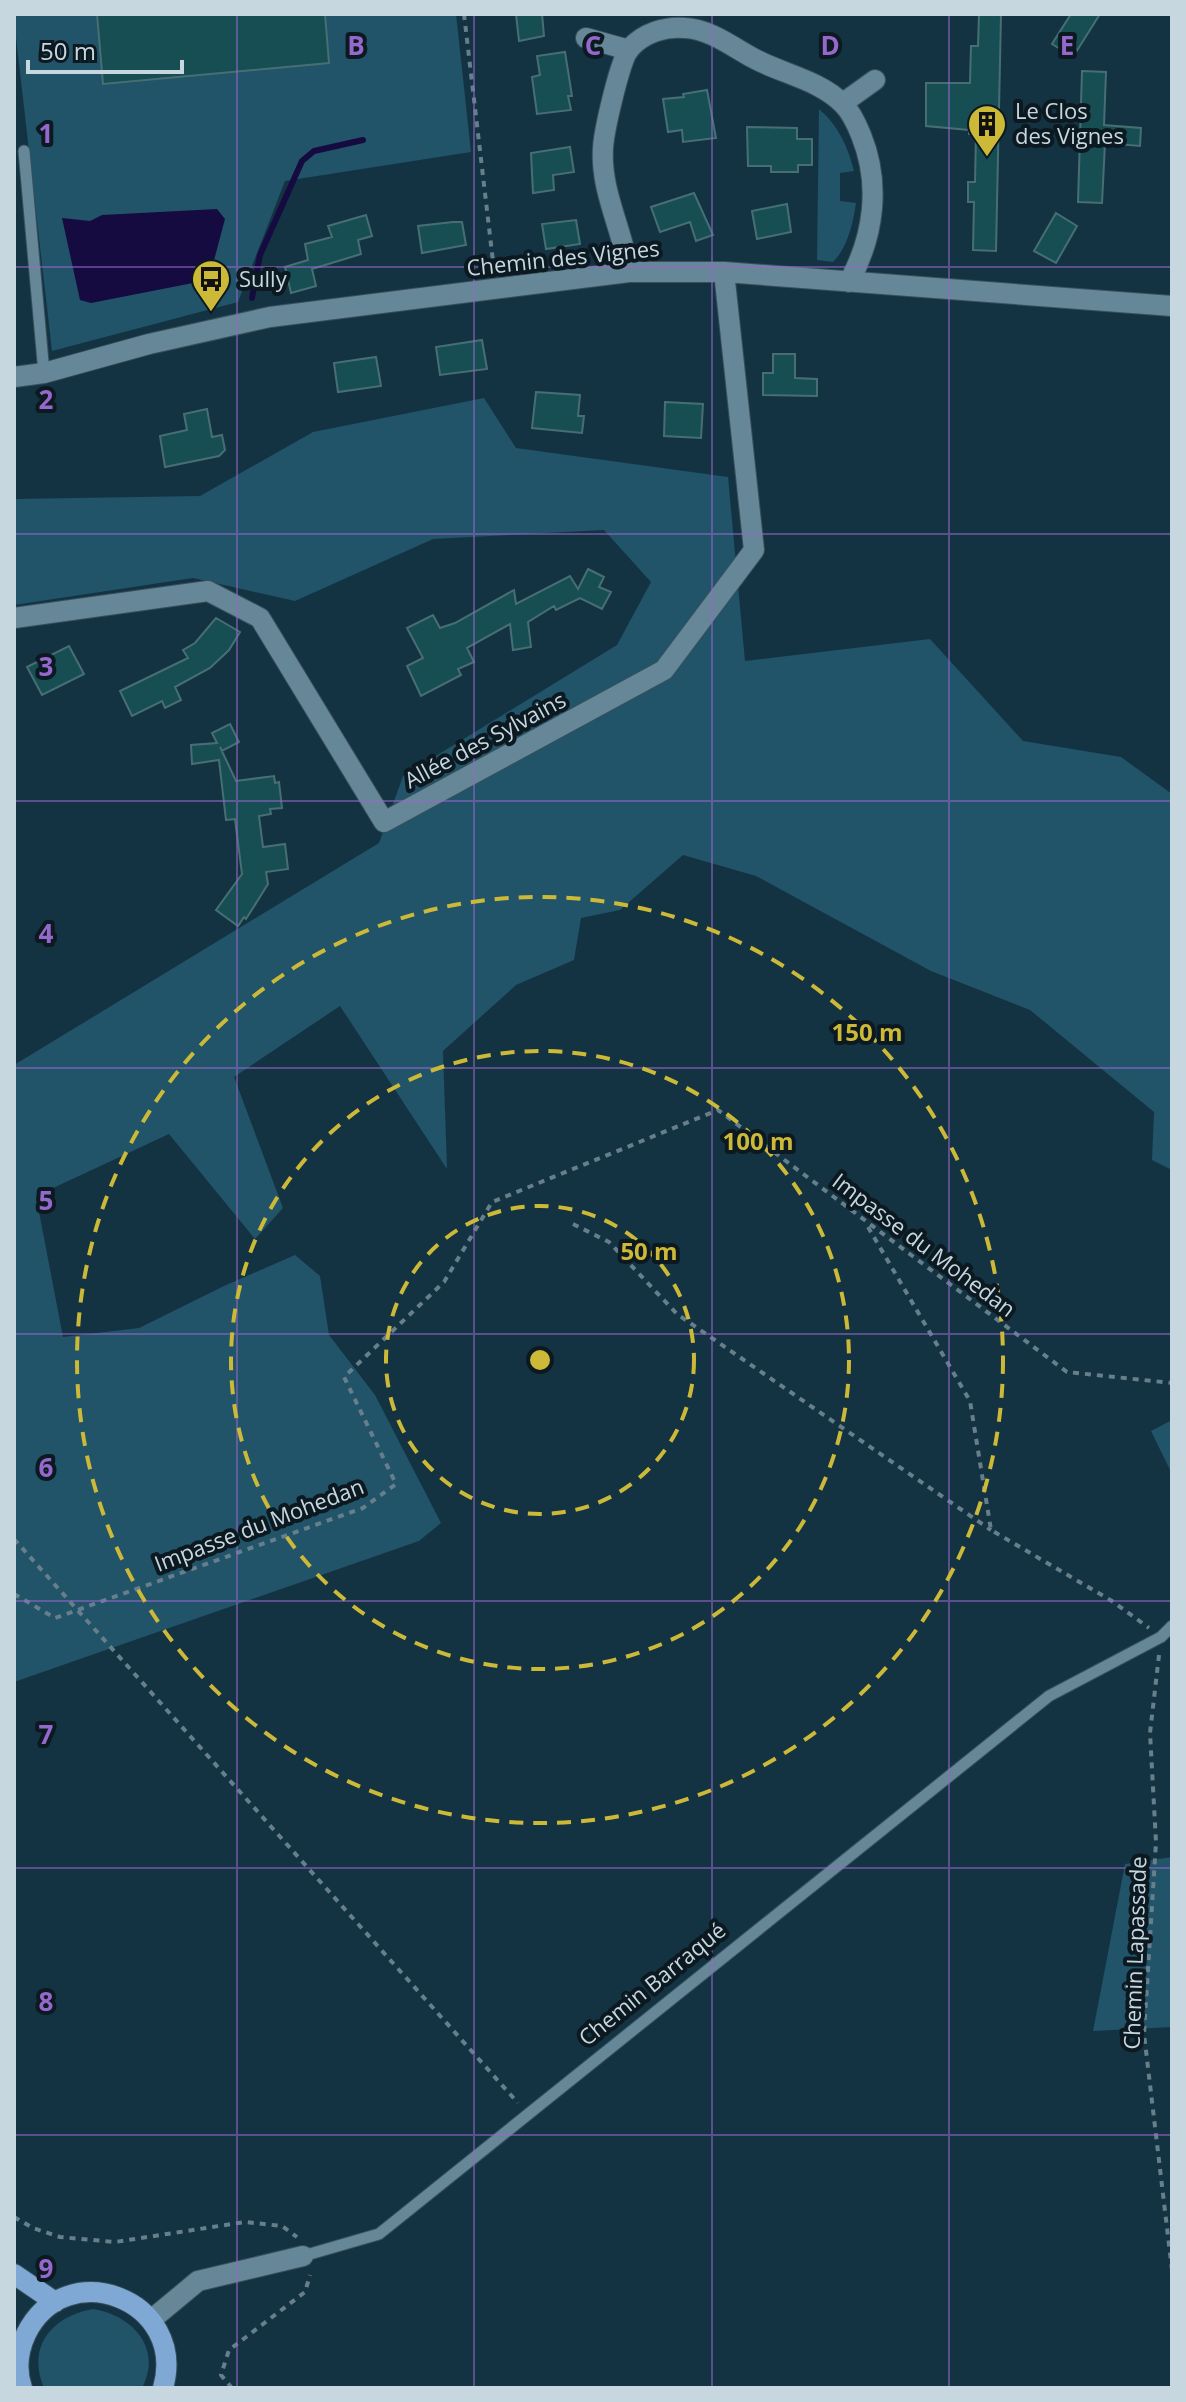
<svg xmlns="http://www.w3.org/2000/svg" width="1186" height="2402" font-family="'Open Sans',sans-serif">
<rect width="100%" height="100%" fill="#143342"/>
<path fill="#215369" d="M16,14h440l15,138 -186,29 -47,121 -186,49 -38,-331z
M819,109c19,16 29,38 35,62l-14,2v28l16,2c-3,20 -8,44 -23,59l-16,-2z
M484,398l32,50 212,29 17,184 185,-22 93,102 98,16 51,37v376l-20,-10 2,-48 -124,-102 -99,-39 -175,-95 -73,-21 -63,55 -39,8 -7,42 -58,25 -73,66 4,118 -107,-163 -106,71 49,131 -28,31 -86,-105 -133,62 27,141 76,-9 85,-42 71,-31 25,21 9,59 46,60 66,128 -22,18 -405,141v-617l365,-222 24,-67 214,-131 34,-63 -47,-52 -171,9 -138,62 -102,-23 -179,27v-106l186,-3 113,-64z
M1172,1420v54l-21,-43z
M1172,1857v170l-79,4 32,-167z
M93,2309c39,6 70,39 49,79h-98c-18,-42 9,-72 49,-79z"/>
<path fill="#160b41" d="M217,209l8,10 -12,45 -15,18 -107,21 -11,-3 -18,-82 28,3 12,-6z"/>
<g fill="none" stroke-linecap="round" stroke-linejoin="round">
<path stroke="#160b41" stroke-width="6" d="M252,298l8,-43 42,-94 12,-10 49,-11"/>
</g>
<path fill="#164e54" stroke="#476f73" stroke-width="2" d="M97,14h228l4,49 -226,21z
M516,14h26l2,22 -25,5z
M979,14h22l-5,237 -23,-1 1,-48h-6v-20h7l1,-48h-7v-4l-43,-4v-43h44l1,-37h7z
M1071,14h29l-27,43 -21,-13z
M565,52l7,44h-4l3,14 -34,4 -5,-37 8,-2 -3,-19z
M1082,71l24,1 -2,53 37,3 -1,18 -35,-3 -3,60 -24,-1z
M707,90l9,48 -33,4 -1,-12 -14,2 -5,-33 21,-2 -1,-3z
M747,127l50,1v11h15v26h-14v7h-27v-6h-23z
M570,147l4,25 -21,3 1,15 -21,3 -2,-40z
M694,193l19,42 -17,6 -6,-19 -30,10 -9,-25z
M787,204l4,28 -34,7 -5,-28z
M1056,213l21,13 -21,37 -22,-12z
M366,215l6,21 -14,4 3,14 -49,15 4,17 -25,7 -6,-26 23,-7 -3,-16 27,-7 -4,-11z
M576,220l4,24 -34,5 -4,-25z
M453,222h9l4,23 -44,8 -4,-27z
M482,340l5,29 -47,6 -4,-28z
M773,354h22v24l22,1v17l-54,-1v-22h10z
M376,357l5,29 -43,6 -4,-29z
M536,392l44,3 -2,21h6l-2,17 -50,-5z
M665,402l38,2 -2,34 -37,-2z
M207,409l5,28 10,-2 3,15 -6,6 -54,11 -5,-31 27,-6 -3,-16z
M588,569l16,8 -5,10 12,5 -9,17 -22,-11 -24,12 -2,-4 -26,16 3,25 -18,3 -3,-26 -43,24 7,14 -16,7 3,6 -40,21 -14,-30 16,-8 -16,-30 26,-13 7,13 15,-5 59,-33 2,14 54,-28 8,13z
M216,618l24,14 -11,18 -19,18 -35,19 6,13 -16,8 -3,-7 -30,15 -12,-25 68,-33 -5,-8 12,-7z
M69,646l15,28 -42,21 -15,-28z
M230,724l9,18 -17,9 -2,-4 16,34 38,-5 1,7 4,-1 3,26 -12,1 1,5 -12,2 4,31 22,-3 3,25 -22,3 2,12 -22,35 -2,-2 -6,9 -22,-16 26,-36 -7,-55 -9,1 -7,-60 -27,4 -1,-19 26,-2 -5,-10z"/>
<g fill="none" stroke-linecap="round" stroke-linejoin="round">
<g stroke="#37505c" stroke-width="13">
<path id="service" d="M24,151l20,222
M303,2256l76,-22 670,-538 112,-59 11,-11"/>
</g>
<g stroke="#37505c" stroke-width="22">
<path id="minor" d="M586,38l43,12
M843,103l32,-23
M629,272c-6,-42 -29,-81 -26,-124 1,-17 17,-89 27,-100 14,-15 35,-22 55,-20 26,1 50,21 72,32 27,14 64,21 86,44 8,8 14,21 18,31 20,49 13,101 -12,147
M14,377l30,-4 105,-29 121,-27 359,-45h95l448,34
M14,618l194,-27 52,27 124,204 280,-152 90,-120 -30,-278
M151,2320l47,-39 105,-25"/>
</g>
<g stroke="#37505c" stroke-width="22">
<path id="primary" d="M14,2274l41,28
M22,2388c-6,-18 -4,-37 4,-54 40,-81 162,-34 137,54"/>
</g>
<path stroke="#677f8b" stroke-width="4" stroke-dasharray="6 6" stroke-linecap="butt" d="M464,14l30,256
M573,1224l36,18 68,72 314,216
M868,1227l102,174 21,129 121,71 37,27
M14,1539l504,564
M14,1594l41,24 308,-110 33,-24 -52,-107 100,-95 48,-80 226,-92 349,262 105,11
M1159,1655l-9,78 6,109 -12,192 28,236
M14,2217l19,11 27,9 55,5 130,-20 37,4 15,11
M232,2388l-11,-13 8,-25 76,-58 5,-17"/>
<use href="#service" stroke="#668798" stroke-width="11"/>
<use href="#minor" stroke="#668798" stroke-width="20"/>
<use href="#primary" stroke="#80a8d5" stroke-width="20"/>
</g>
<path fill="none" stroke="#9568cb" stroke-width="2" stroke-opacity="0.55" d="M237,14v2374M474,14v2374M712,14v2374M949,14v2374M14,267h1158M14,534h1158M14,801h1158M14,1068h1158M14,1334h1158M14,1601h1158M14,1868h1158M14,2135h1158"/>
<g fill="none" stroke="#cdb938" stroke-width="4" stroke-dasharray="14 10">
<circle cx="540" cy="1360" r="154"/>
<circle cx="540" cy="1360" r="309"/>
<circle cx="540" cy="1360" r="463"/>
</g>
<defs>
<g id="building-pin" transform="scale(2)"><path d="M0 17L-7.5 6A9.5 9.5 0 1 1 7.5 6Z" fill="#cdb938" stroke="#0c1920"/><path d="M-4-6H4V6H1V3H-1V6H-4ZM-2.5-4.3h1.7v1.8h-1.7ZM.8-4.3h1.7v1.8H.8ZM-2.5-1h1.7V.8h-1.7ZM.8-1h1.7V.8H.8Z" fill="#111"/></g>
<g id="bus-pin" transform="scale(2)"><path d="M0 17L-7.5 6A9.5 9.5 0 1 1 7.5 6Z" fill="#cdb938" stroke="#0c1920"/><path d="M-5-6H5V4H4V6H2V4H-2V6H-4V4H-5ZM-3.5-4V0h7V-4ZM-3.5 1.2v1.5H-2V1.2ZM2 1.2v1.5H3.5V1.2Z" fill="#111"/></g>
</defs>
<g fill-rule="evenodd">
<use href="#building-pin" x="987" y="124"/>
<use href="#bus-pin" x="211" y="279"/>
</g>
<g text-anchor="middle" stroke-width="8" stroke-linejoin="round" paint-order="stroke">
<g font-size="22" fill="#c6d7e0" stroke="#0c1920" text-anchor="start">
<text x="1015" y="119">Le Clos<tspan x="1015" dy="25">des Vignes</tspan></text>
<text x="239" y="287">Sully</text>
</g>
<g font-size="22" fill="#c6d7e0" stroke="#0c1920">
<text transform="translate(563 258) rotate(-6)" y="8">Chemin des Vignes</text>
<text transform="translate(485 740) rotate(-28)" y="8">Allée des Sylvains</text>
<text transform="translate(924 1245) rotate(37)" y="8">Impasse du Mohedan</text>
<text transform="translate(259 1525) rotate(-21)" y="8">Impasse du Mohedan</text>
<text transform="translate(1135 1953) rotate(-88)" y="8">Chemin Lapassade</text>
<text transform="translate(652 1984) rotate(-39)" y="8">Chemin Barraqué</text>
</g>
</g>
<g font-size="26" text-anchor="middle" font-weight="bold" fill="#9568cb" stroke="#0c1920" stroke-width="8" stroke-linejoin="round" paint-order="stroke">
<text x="356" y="55">B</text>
<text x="593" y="55">C</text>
<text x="830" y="55">D</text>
<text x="1067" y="55">E</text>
<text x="46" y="143">1</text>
<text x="46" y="409">2</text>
<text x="46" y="676">3</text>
<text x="46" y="943">4</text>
<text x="46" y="1210">5</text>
<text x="46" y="1477">6</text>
<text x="46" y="1744">7</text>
<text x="46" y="2011">8</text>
<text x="46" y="2278">9</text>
</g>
<circle cx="540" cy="1360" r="12" fill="#cdb938" stroke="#0c1920" stroke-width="4"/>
<g font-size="24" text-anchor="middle" font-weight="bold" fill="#cdb938" stroke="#0c1920" stroke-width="8" stroke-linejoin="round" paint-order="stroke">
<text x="867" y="1041">150 m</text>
<text x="758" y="1150">100 m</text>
<text x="649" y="1260">50 m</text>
</g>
<rect width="1186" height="2402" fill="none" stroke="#c6d7e0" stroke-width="32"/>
<path d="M28 60v12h154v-12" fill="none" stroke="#c6d7e0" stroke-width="4"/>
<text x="40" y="60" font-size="24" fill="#c6d7e0" stroke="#0c1920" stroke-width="6" paint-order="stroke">50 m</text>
</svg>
